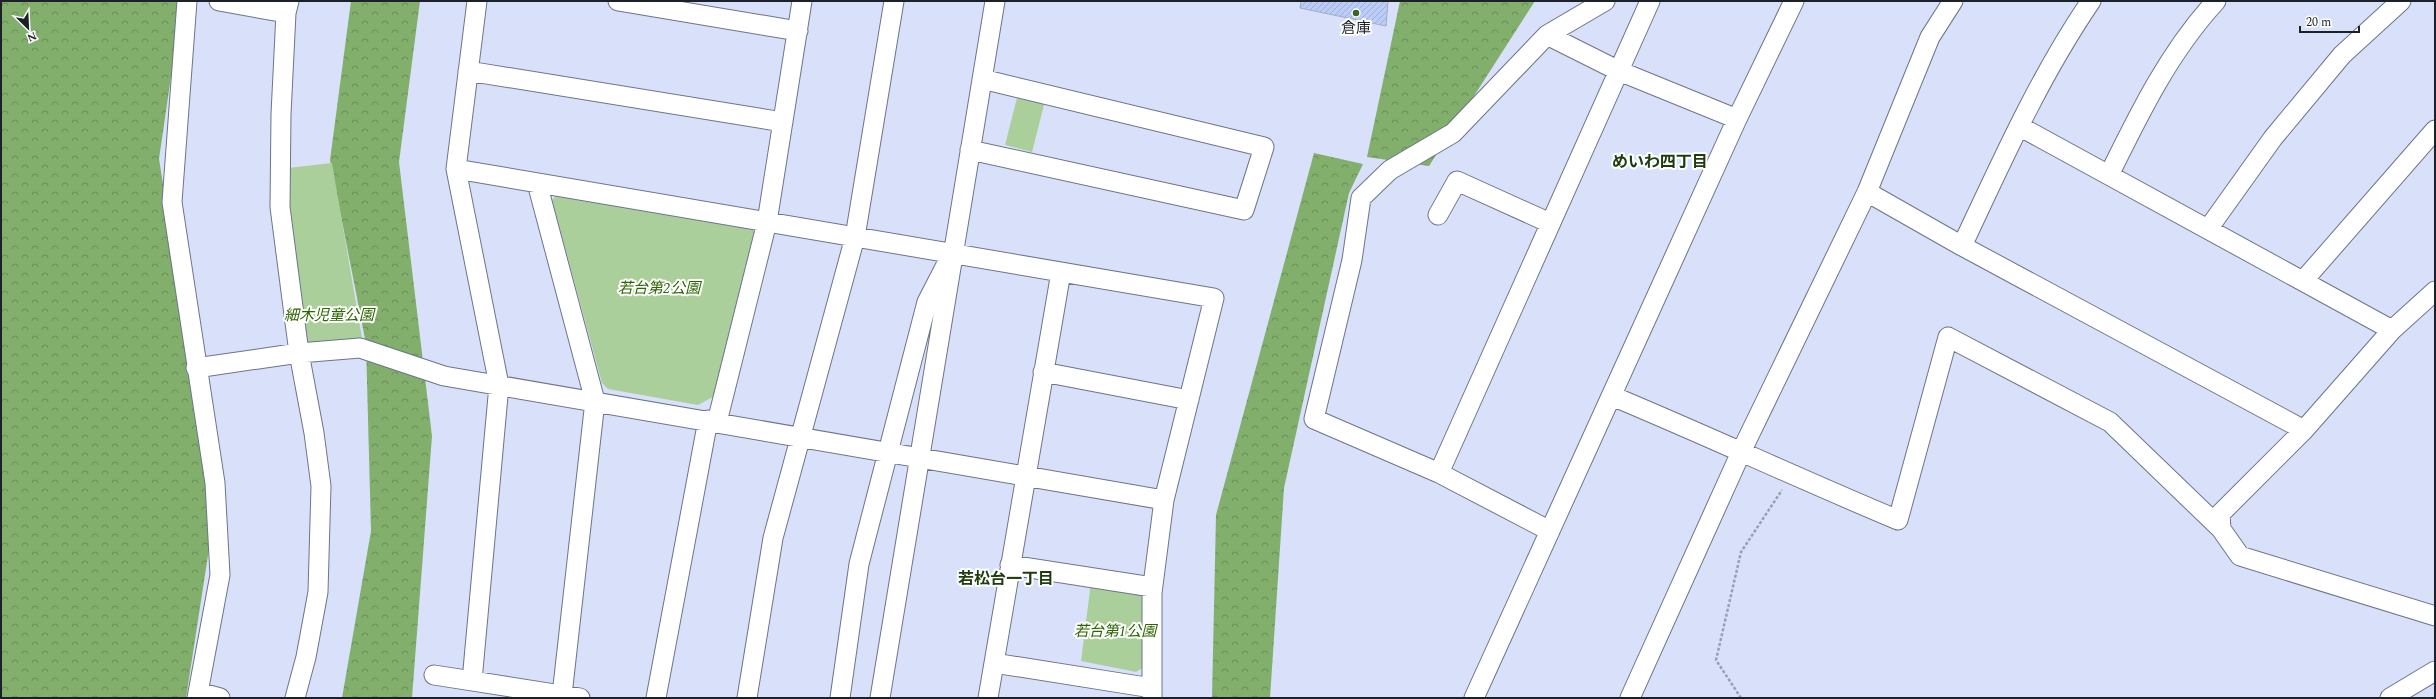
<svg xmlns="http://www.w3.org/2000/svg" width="2436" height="699" font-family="Spectral,'Noto Sans JP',serif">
<defs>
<pattern id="forest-crowns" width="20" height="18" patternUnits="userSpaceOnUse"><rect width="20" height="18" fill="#82b06c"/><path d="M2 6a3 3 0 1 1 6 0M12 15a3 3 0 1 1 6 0" fill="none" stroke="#6a8f59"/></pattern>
<pattern id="building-hatch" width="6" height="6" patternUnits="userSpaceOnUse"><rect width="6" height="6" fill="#bcccf8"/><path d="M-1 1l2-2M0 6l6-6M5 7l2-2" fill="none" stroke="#a1afd5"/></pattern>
</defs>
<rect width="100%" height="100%" fill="#d8e1f9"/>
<path fill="url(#forest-crowns)" d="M1,1h181l-23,158 56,351 -29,188h-185z
M351,1h69l-21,161 33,274 -20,262h-70l29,-167 -5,-187 -36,-184z
M1400,1h135l-106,165 -62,-9z
M1314,153l49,11 -14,29 -65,295 -14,210h-58l4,-183z"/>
<path fill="#abcf9b" d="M1019,90l27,7 -14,55 -27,-7z
M332,163l31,181 -51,3 -9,-6 -14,-109 -1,-64z
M561,190l190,30 6,13 -44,164 -15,8 -90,-16 -6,-6 -50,-183z
M1091,582l48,7 8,10 -3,68 -8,5 -55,-11z"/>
<path fill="url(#building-hatch)" stroke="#a4acc3" d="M1301,1h87l-2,25 -86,-18z"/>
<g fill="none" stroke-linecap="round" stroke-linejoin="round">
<g stroke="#6d748a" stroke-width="21">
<path id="minor" d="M187,1l-15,201 43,281 5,92 -23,123
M219,1l67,12
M289,1l-3,12 -5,101 -1,93 19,146 15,80 7,53 -3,106 -12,65 -11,41
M618,1l180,30
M1547,35l72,36 118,48
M468,71l315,51
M2019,126l373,204
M970,150l274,60 20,-63 -282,-68
M456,169l758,129 -50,202 -12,93v105
M2109,175c30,-61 60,-123 107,-174
M537,183l58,218 -33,294
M1867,192l95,54 342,184
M1438,215l19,-34 93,42
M2208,229l65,-91 69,-83 59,-54
M1962,246c39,-83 77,-169 129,-245
M2303,281l132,-151
M2435,291l-43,39 -88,100 -84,84 1,15 19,27 195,60
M196,368l103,-15 61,-5 84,28 720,124
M1043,372l146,28
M1612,396c96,40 190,84 286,124l50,-183 162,85 111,107
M717,422l50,-200 35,-221
M1439,473l211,-472
M1550,531l-111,-58 -125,-54 38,-159 9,-62 29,-28 63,-37 94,-98 58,-34
M1010,565l142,22
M994,663l158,25
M434,675l146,23
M472,681l27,-296 -43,-216 21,-168
M198,692l22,6
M656,698l52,-278
M747,698l26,-160 82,-301 39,-236
M840,698l19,-134 68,-262 18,-35
M880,698l115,-697
M988,698l73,-426
M1474,698l263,-579 57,-118
M1630,698l112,-248 125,-258 63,-155 23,-36
M2390,698l45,-27"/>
</g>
<path stroke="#989fb2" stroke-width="2.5" stroke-dasharray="3 2" stroke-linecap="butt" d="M1741,698l-25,-38 25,-108 41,-62"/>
<use href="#minor" stroke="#fff" stroke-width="19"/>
</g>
<circle fill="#3a6523" stroke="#fff" stroke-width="1.5" cx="1356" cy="13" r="4"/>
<g text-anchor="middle" stroke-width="4" stroke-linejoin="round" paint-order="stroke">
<g font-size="15" fill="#1c2028" stroke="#fff">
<text x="1356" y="33">倉庫</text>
</g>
<g font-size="15" font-style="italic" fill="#2d6600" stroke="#fff">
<text x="659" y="293">若台第2公園</text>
<text x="329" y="320">細木児童公園</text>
<text x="1115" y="636">若台第1公園</text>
</g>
<g font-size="16" font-weight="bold" fill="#1e3b0d" stroke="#fff">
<text x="1660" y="167">めいわ四丁目</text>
<text x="1006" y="584">若松台一丁目</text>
</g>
</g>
<rect width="2436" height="699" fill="none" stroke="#1c2028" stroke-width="4"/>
<g transform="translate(28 28) rotate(156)" stroke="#ffffff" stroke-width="3" paint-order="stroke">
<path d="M0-3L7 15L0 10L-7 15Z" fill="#1c2028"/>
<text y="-6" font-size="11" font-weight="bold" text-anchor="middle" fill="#1c2028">N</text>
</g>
<path d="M2300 26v6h59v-6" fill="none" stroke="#1c2028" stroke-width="2"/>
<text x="2306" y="26" font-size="12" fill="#1c2028" stroke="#ffffff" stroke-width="3" paint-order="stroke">20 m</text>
</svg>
